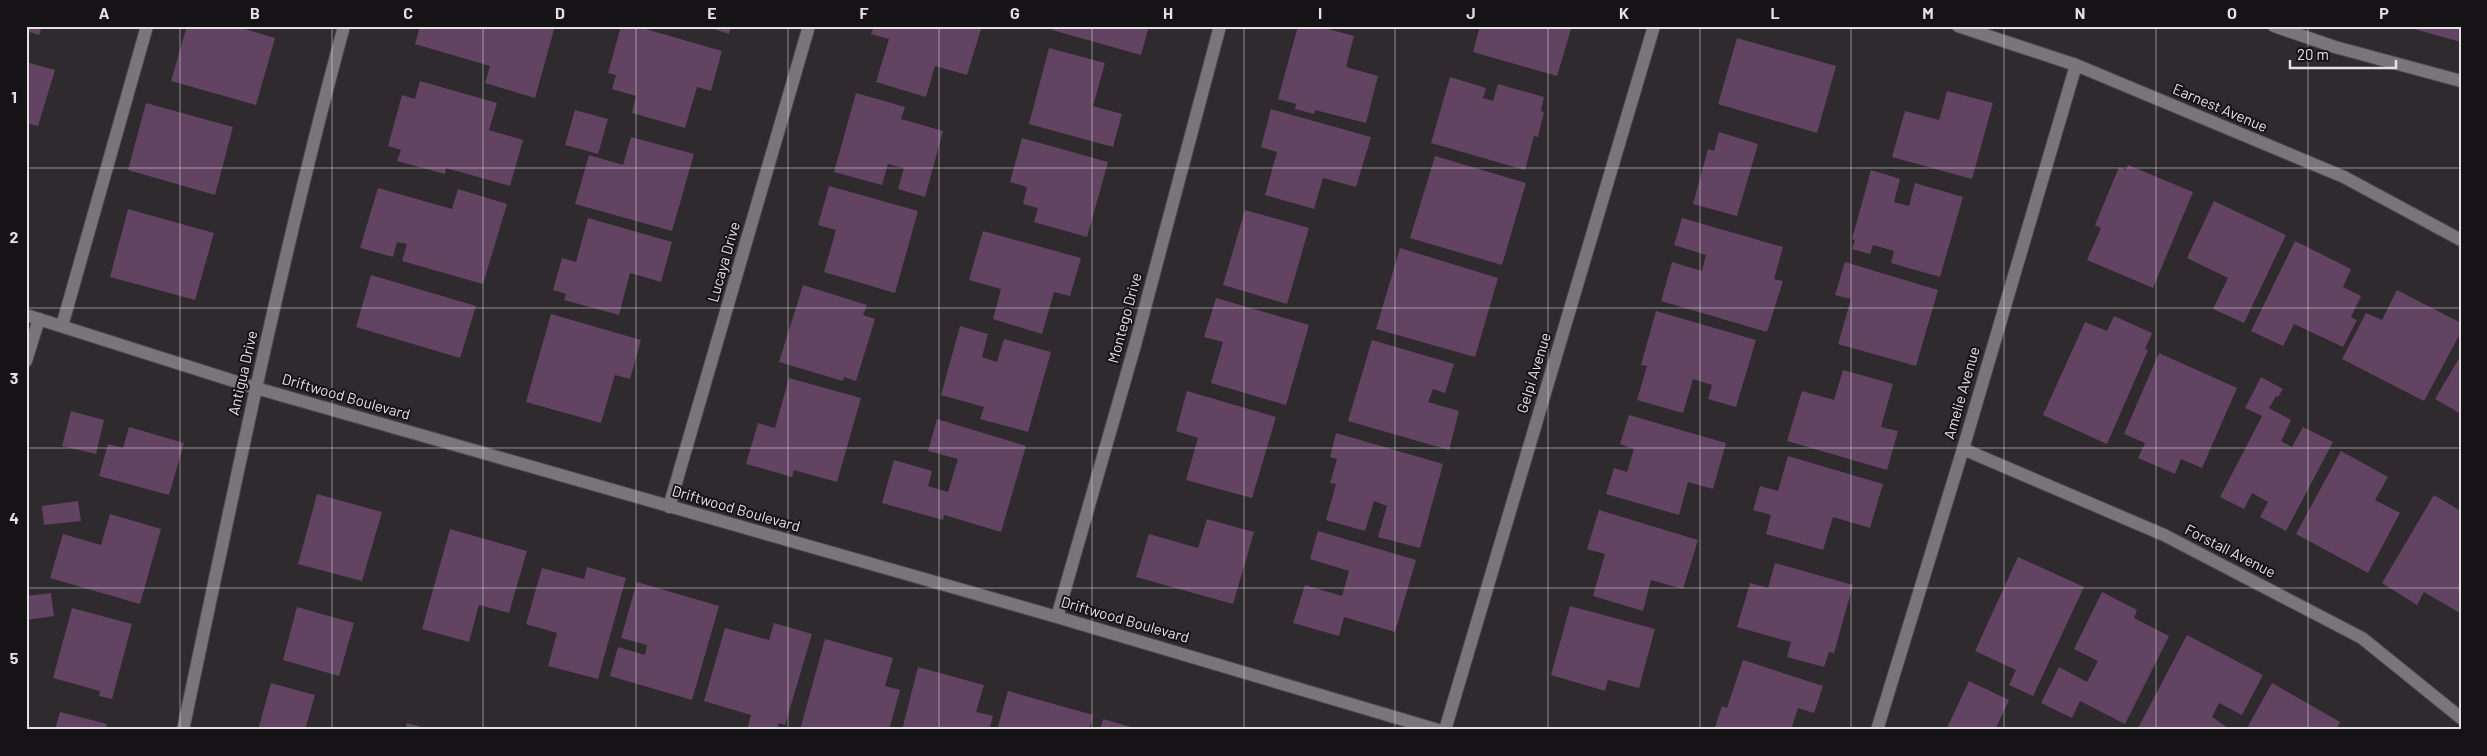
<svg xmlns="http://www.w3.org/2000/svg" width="2487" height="756" font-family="Barlow,sans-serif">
<rect width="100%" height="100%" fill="#2e2a2e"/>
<path fill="#624362" d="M26,26h16l-3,9 -13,-4z
M187,26h48l40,12 -19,67 -85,-24z
M420,26h135l-20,72 -50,-15 5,-17 -75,-22z
M621,26h14l87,25 -11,40 -14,-4 -12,41 -53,-15 4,-17 -24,-7 4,-14 -8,-2z
M704,26h27l-2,8z
M874,26h108l-15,49 -32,-9 -9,31 -50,-15 13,-43 -18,-5z
M1053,26h96l-8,29 -89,-25z
M1298,26h19l37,10 -8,31 32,9 -12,47 -51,-13 -1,4 -19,-5 1,-5 -18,-5z
M1480,26h92l-15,50 -84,-24z
M2407,26h54v16l-54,-15z
M1737,38l99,28 -19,67 -99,-29z
M1049,48l56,15 -12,43 29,8 -9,33 -84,-23z
M26,62l29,8 -17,56 -12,-3z
M1450,77l36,11 -3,10 10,3 5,-17 46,13 -3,14 3,1 -6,25 -4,-1 -9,34 -94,-27z
M420,81l77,22 -8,27 34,10 -13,46 -64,-18 -1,6 -48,-13 4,-11 -13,-4 14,-51 13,4z
M1947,91l46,12 -21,76 -80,-22 13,-46 34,9z
M856,93l49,14 -4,12 42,12 -18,66 -27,-8 6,-21 -16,-4 -6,21 -48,-13z
M146,103l87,24 -18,68 -87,-25z
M1271,109l100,28 -15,50 -33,-9 -9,31 -49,-14 12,-43 -16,-5z
M575,110l33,9 -10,35 -33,-9z
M1719,132l39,12 -21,72 -44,-12 15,-55 6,2z
M631,137l63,17 -22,77 -97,-27 14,-49 34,10z
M1022,138l86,24 -21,75 -53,-15 4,-14 -15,-4 4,-17 -17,-5z
M1435,156l91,27 -24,82 -92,-27z
M2128,165l65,27 -40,96 -66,-28 14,-32 -6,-3 24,-58 7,3z
M1871,170l29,9 -6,23 15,4 6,-23 48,14 -23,80 -49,-14 3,-12 -21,-6 -3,9 -18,-5 3,-9 -3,-1z
M829,186l89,25 -23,82 -71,-21 12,-42 -18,-5z
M378,188l74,21 6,-20 49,15 -24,80 -81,-23 5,-17 -10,-2 -4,15 -33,-9z
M2214,201l72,34 -42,88 -31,-14 15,-31 -41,-20z
M128,209l86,24 -19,67 -85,-23z
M1245,210l64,18 -22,76 -64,-19z
M588,218l84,24 -11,40 -31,-9 -11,42 -55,-15 2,-6 -13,-4 9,-32 14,4z
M1682,218l101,29 -9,32 9,2 -16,51 -106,-31 11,-39 30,9 4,-16 -32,-10z
M983,231l98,27 -11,38 -16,-4 -12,42 -49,-15 8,-30 -32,-9z
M2295,241l56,28 -8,18 18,9 -10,21 6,3 -14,27 -49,-23 -11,22 -32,-15z
M1400,248l98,30 -23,79 -99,-28z
M1845,262l93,28 -22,76 -78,-22 13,-45 -16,-4z
M371,275l105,31 -16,52 -104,-31z
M803,285l64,20 -4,10 12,4 -19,62 -12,-4 -1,4 -64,-19z
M2397,290l64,33v9l-37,69 -82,-42 24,-46 16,7z
M1216,298l93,27 -23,80 -75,-22 12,-41 -19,-5z
M1656,311l100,29 -20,67 -28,-8 4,-14 -19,-6 -10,34 -46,-13 10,-34 -6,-1z
M551,314l90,26 -11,39 -15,-4 -14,48 -75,-21z
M2114,316l38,17 -7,16 3,1 -41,94 -64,-29 42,-93 22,9z
M960,326l28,8 -6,23 15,5 7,-23 47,13 -23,80 -48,-13 4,-12 -43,-12z
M1372,340l82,24 -9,29 -12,-4 -5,13 31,9 -10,39 -101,-29z
M2159,353l78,35 -35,80 -21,-9 -6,15 -37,-16 7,-15 -21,-9z
M2461,355v59l-26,-15z
M1843,370l50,14 -12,43 17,4 -11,39 -100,-29 15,-50 32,9z
M2261,377l22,12 -5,8 -2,-1 -7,12 22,12 -10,21 11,6 11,-20 30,15 -47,89 -26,-14 8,-15 -16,-9 -8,16 -24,-12 42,-81 -17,-8z
M789,378l72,20 -24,84 -43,-12 -2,7 -46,-13 12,-41 17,5z
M1187,391l89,26 -24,81 -66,-18 12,-42 -22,-7z
M71,411l33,9 -8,34 -34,-8z
M1629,415l97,28 -13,46 -25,-7 -9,33 -73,-21 8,-26 13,4 7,-23 -14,-5z
M937,419l89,27 -25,86 -57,-17 -1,5 -61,-17 12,-43 38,11 -4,15 20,6 10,-33 -30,-8z
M129,427l55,16 -15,52 -70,-19 9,-32 15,4z
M1336,433l107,31 -23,84 -42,-11 9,-31 -13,-5 -9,30 -39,-11 10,-36 -6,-1 7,-24 -7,-2z
M2341,451l47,26 -13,23 25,13 -32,60 -72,-39z
M1788,456l95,28 -13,44 -37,-11 -10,33 -57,-16 5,-19 -18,-5 7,-24 18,5z
M317,494l65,18 -20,69 -64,-17z
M2434,495l27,16 -1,102 -36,-21 -7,13 -35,-22z
M78,501l3,20 -37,4 -2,-19z
M1599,510l99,30 -15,49 -32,-9 -8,31 -50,-15 12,-42 -18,-5z
M110,514l51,15 -21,75 -90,-26 13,-44 38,11z
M1207,519l47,13 -21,72 -97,-27 13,-43 49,14z
M450,529l77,22 -18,62 -30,-8 -10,37 -47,-13z
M1318,531l98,29 -21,72 -51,-15 -5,19 -46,-13 12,-38 37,11 7,-25 -39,-12z
M2018,557l66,30 -51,109 -24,-11 7,-15 -41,-19z
M1775,563l78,22 -19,68 -5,-1 -5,15 -37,-10 4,-15 -54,-15 13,-44 18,5z
M587,567l39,11 -28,101 -50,-13 9,-33 -31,-9 16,-56 42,11z
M637,582l82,24 -27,94 -82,-24 8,-29 27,8 2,-10 -26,-7z
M2102,592l35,18 -3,8 35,18 -44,88 -45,-23 -8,17 -31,-15 18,-36 28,15 11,-21 -24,-12z
M51,593l3,23 -28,4v-24z
M1570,606l85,23 -16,59 -31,-8 -3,11 -54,-16z
M297,607l57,16 -15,53 -56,-16z
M72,608l60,16 -20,75 -13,-3 1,-5 -47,-13z
M774,623l38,11 -27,91 -6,-2 -2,7h-30l4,-15 -47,-14 21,-73 44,12z
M2187,635l76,40 -21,40 -23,-12 -7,14 19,13h-90l-3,-2z
M825,639l68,19 -8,28 15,4 -11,40h-89z
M1743,660l80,26 -9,27 -16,-5 -7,22h-77l8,-24 5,2z
M918,667l66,18 -8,27 17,4 -4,14h-87z
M1969,681l40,19 -14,30h-49z
M271,683l44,12 -10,35h-47z
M2272,683l68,39 -4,8h-90z
M1008,691l85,24 -4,15h-92z
M60,712l47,12 -2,6h-50z
M1103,719l35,10v1h-38z
M407,723l22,6v1h-24z"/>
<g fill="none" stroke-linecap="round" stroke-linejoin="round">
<g stroke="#4c494c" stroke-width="14">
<path id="service" d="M2274,26l61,21 126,34
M62,326l85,-300
M26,361l13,-42"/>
</g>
<g stroke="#4c494c" stroke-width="14">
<path id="minor" d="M1958,26l118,39 268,112 117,63
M26,315l230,73 801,229 381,113
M1963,449l201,86 198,103 99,80
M669,507l140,-481
M1057,617l78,-272 85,-319
M183,730c50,-236 98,-472 161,-704
M1445,730l209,-704
M1877,730l86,-281 113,-384"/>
</g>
<use href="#service" stroke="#7a757a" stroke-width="12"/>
<use href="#minor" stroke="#7a757a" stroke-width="12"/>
</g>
<path fill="none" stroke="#e4e1e4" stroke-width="1" stroke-opacity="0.55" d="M180,26v704M332,26v704M483,26v704M636,26v704M788,26v704M939,26v704M1092,26v704M1244,26v704M1395,26v704M1548,26v704M1700,26v704M1851,26v704M2004,26v704M2156,26v704M2308,26v704M26,168h2435M26,308h2435M26,448h2435M26,588h2435"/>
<g text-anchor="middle" stroke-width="4" stroke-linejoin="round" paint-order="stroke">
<g font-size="15" fill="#e4e1e4" stroke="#151315">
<text transform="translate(2220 108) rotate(23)" y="5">Earnest Avenue</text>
<text transform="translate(724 262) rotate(-74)" y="5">Lucaya Drive</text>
<text transform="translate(1125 318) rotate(-75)" y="5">Montego Drive</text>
<text transform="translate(243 373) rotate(-77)" y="5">Antigua Drive</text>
<text transform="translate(1534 373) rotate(-73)" y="5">Gelpi Avenue</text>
<text transform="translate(1962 393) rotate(-74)" y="5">Amelie Avenue</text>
<text transform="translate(346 397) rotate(16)" y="5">Driftwood Boulevard</text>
<text transform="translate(736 509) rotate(16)" y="5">Driftwood Boulevard</text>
<text transform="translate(2230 551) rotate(27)" y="5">Forstall Avenue</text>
<text transform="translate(1125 620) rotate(16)" y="5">Driftwood Boulevard</text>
</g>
</g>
<rect width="2487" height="756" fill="none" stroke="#151315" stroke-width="55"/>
<path d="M2290 60v8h106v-8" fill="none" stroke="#e4e1e4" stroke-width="2.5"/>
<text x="2297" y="60" font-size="15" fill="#e4e1e4" stroke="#151315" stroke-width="4" paint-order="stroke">20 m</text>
<rect x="28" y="28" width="2432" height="700" fill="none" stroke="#e4e1e4" stroke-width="2"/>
<g font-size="16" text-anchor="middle" font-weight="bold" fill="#e4e1e4">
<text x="104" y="19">A</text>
<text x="255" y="19">B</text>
<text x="408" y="19">C</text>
<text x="560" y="19">D</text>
<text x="712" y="19">E</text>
<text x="864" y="19">F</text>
<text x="1015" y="19">G</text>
<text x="1168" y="19">H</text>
<text x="1320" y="19">I</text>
<text x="1471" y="19">J</text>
<text x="1624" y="19">K</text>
<text x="1775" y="19">L</text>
<text x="1928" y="19">M</text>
<text x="2080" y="19">N</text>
<text x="2232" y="19">O</text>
<text x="2384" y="19">P</text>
<text x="14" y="103">1</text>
<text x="14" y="243">2</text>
<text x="14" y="384">3</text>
<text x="14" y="524">4</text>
<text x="14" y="664">5</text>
</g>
</svg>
